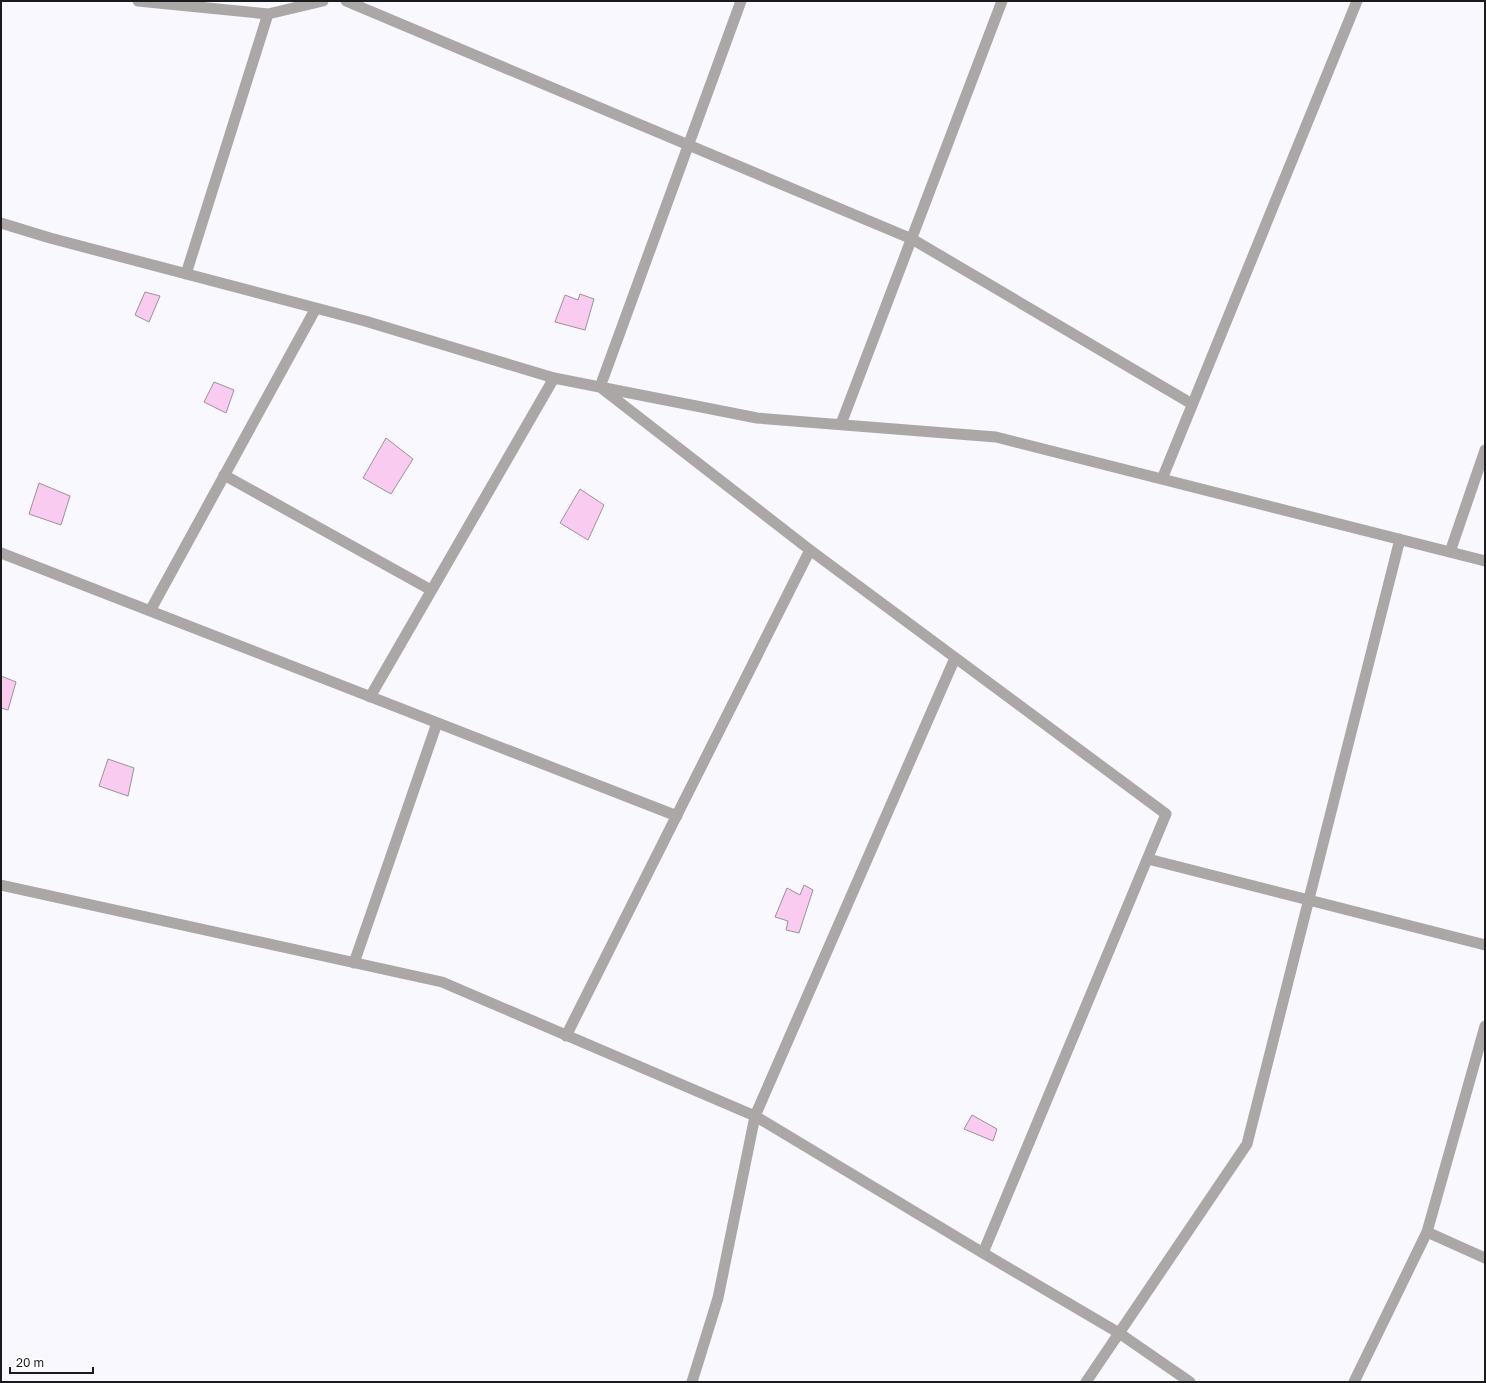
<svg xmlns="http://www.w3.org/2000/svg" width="1486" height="1383" font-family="'Golos Text',sans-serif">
<rect width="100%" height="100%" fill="#f9f8fe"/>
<path fill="#f9cbf0" stroke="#9a9398" d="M145,292l15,4 -11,26 -14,-7z
M580,294l14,5 -9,31 -30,-8 10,-27 13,5z
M214,382l20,8 -8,23 -22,-11z
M386,438l27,21 -22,35 -28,-16z
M39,483l31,13 -9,29 -32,-11z
M580,489l24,16 -16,35 -28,-17z
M1,676l15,6 -8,28 -7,-2z
M108,759l26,9 -6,28 -29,-10z
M804,885l9,5 -14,43 -13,-3 2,-9 -13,-4 12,-29 13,7z
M972,1115l25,14 -4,12 -29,-12z"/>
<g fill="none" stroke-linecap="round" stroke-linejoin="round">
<path stroke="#aba7a6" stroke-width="11" d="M138,1l130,13 55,-13
M346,1l566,238 280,165
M741,1l-141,386 210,163 356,264 -183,439
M1,223l49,15 315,83 189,57 203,40 239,19 489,124
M186,274l82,-260
M841,424l161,-423
M224,475l207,115
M1162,479l195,-478
M1450,552l35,-102
M1,553l676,263
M150,611l166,-303
M370,697l184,-319
M1148,859l337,86
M1,885l441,97 313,134 228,137 136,80 71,49
M354,963l83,-240
M566,1036l244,-486
M1427,1232l58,26
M692,1382l26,-84 37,-182 200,-458
M1086,1382l161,-238 153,-605
M1354,1382l73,-150 58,-206"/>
</g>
<rect width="1486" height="1383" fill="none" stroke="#1b1b1d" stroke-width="4"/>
<path d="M10 1367v6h83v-6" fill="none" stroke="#1b1b1d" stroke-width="2"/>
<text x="16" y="1367" font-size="12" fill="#1b1b1d" stroke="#ffffff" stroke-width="3" paint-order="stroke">20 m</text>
</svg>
